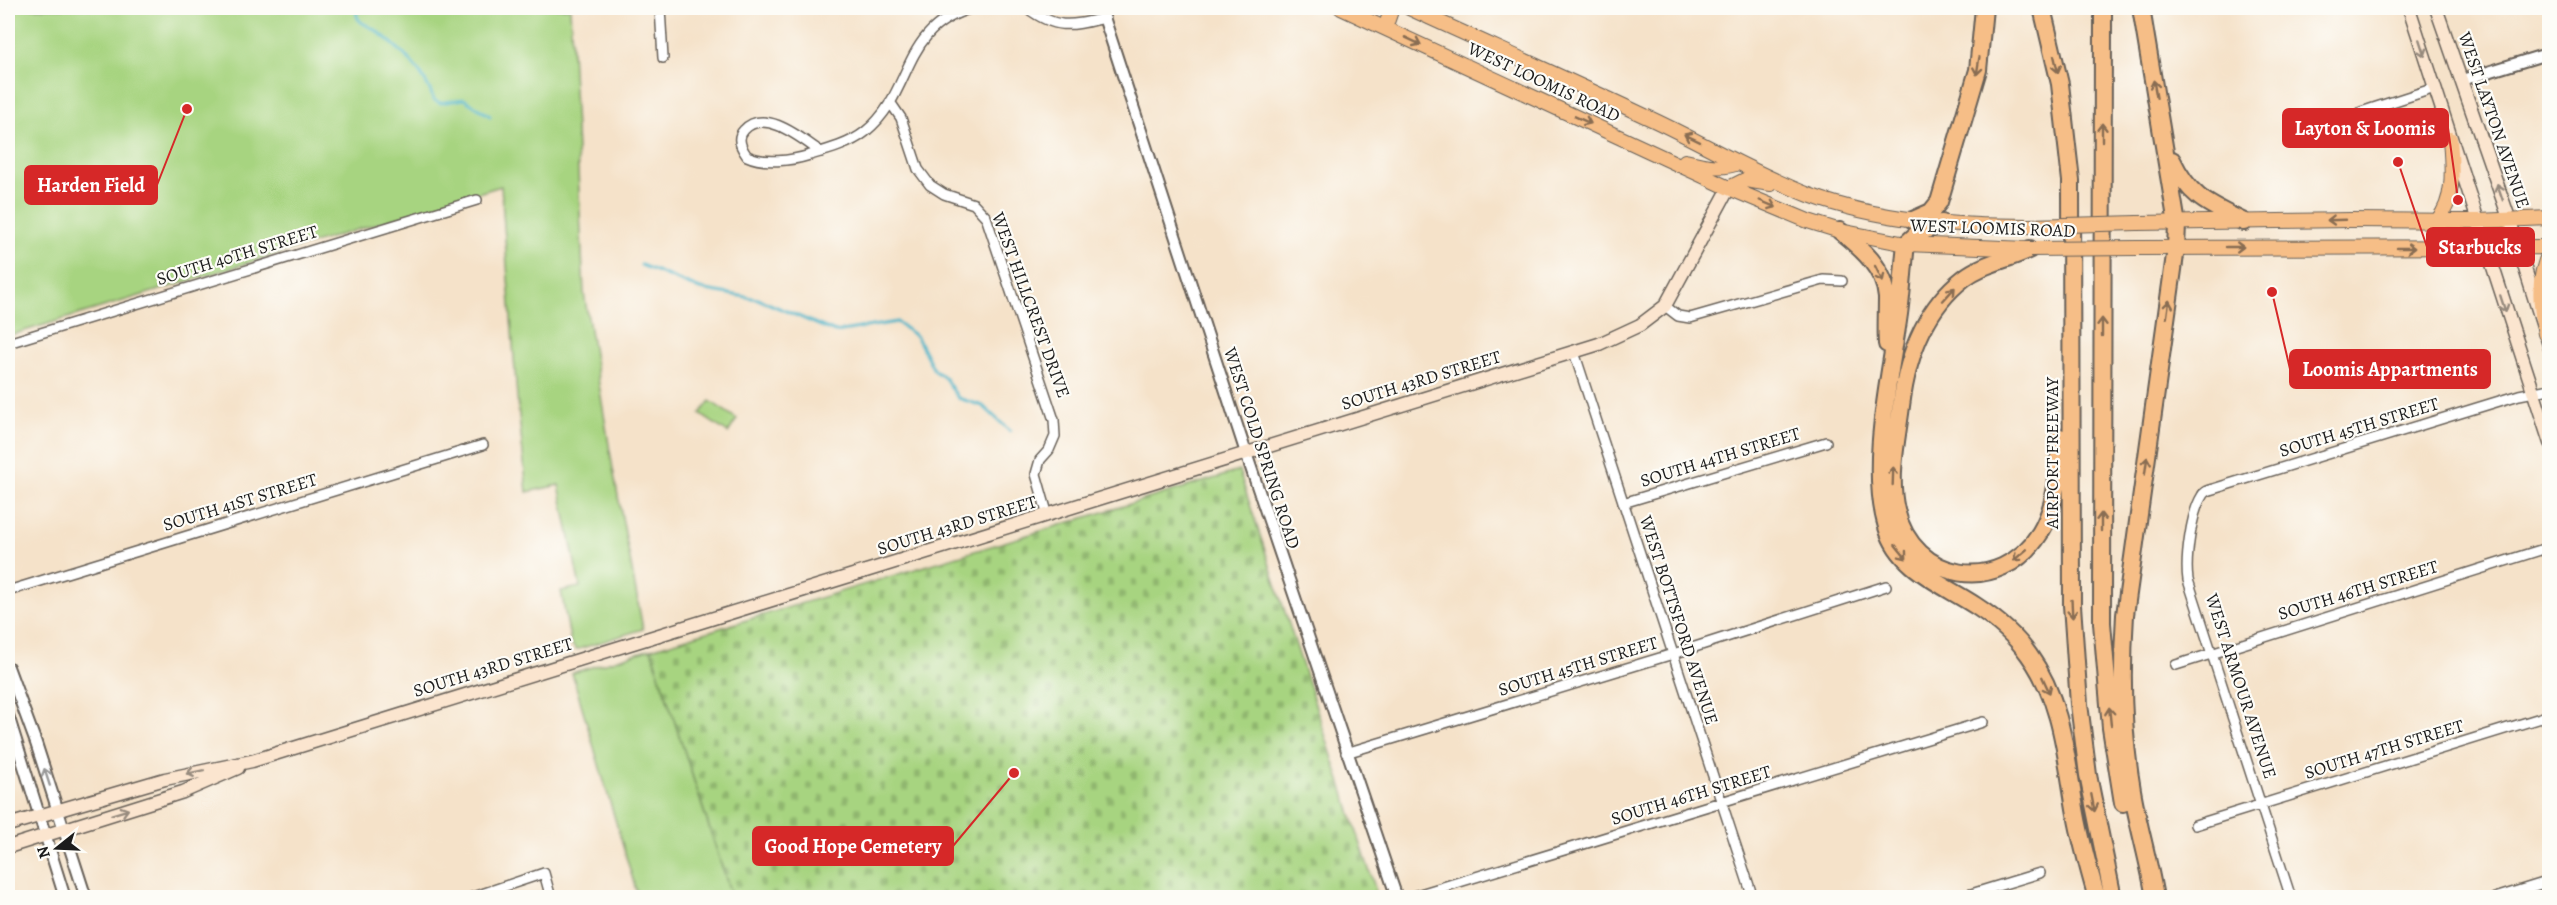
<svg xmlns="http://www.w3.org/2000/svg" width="2557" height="905" font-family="Alegreya,serif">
<defs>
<pattern id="cemetery-stones" width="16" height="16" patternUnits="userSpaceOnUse" patternTransform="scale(1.5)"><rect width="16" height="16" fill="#a7d480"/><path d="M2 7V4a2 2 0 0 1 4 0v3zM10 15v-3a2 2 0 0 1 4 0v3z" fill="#8fb56e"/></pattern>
</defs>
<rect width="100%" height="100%" fill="#fdfcf7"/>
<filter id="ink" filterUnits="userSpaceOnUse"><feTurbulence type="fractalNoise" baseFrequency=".0167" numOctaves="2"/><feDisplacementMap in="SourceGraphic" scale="12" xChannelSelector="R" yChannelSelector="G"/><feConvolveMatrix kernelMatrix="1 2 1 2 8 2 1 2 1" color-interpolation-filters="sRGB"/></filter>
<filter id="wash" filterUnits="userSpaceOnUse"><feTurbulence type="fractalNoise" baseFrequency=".008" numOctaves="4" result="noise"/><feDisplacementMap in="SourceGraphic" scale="24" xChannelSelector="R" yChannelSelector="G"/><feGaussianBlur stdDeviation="1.35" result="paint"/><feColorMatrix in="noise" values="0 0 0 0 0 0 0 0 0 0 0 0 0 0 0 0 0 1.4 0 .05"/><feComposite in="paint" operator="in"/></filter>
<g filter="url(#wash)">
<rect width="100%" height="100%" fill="#f5e2c9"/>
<path fill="#a7d480" stroke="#62784e" stroke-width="1.5" d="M8,8h562l14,285 29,176 30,160 -67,21 -5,-6 -10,-53 19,-4 -21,-102 -32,7 -10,-95 -16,-211 -493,150z
M710,401l27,18 -9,14 -28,-19z
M651,649l81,248h-94l-66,-224z"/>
<path fill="url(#cemetery-stones)" stroke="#62784e" stroke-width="1.5" d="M1239,471l139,426h-646l-81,-248z"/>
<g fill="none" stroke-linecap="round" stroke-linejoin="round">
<path stroke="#49b3c7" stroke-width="3" d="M357,8c-1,5 -1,9 3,13 4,4 12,6 17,10 24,19 47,39 57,69l6,3 24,-4 26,17
M641,265l59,24 58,10 77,33 62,-10 20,15 17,33 11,8 13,20 25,8 27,25"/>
</g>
</g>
<g filter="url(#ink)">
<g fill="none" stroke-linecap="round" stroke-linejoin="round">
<g stroke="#686159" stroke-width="12">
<path id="minor" d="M660,8l3,50
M1027,8c30,22 43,18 78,10
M890,102l11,16 17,51 12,16 14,9 30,10 12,13 68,203 1,16 -6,14 -9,10 -4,14 12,42
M2361,112l74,-24
M821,152c-18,-12 -56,-45 -77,-22 -8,8 -3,18 3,26 17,8 44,5 63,-1 18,-5 40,-11 55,-23 50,-40 34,-104 108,-124
M1665,306l13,10 12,2 133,-38 19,1
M8,343l469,-143
M1574,352l179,546
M1623,503l203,-61
M8,591l475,-146
M2176,665l374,-118
M1346,753l327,-99 213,-68
M2195,825l355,-110
M470,898l74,-25 7,25
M1407,898l576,-176
M1958,898l82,-25
M2291,898l-103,-318c-3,-20 3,-67 14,-84 2,-5 7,-6 11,-7l306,-94 31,-6
M2495,898l55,-17"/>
</g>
<g stroke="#686159" stroke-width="14">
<path id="tertiary" d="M1101,8l145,445 151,445
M2462,80l88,-27
M8,667l28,76 50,155
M8,715l57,183"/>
</g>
<g stroke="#686159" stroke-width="15">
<path id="secondary" d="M2409,8l141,435
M2436,8l73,210 41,130
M8,825l157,-46 87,-18 1347,-417 41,-19 25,-19 64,-118
M8,847l175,-55 55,-24"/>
</g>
<g stroke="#686159" stroke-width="16">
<path id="primary" d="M1341,8l388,180 79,33 32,10 66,13 122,5
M1409,8c78,36 158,71 236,108 55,25 107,57 164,79 71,26 146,31 220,31
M1385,28l7,-20
M1685,161c17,4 37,9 53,2
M1729,188l16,-8 26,4
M2437,221c19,-22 15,-55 13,-82
M2137,223l214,-3 126,1 73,-3
M2138,248l412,-1
M2545,334c-5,-30 -9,-54 5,-83"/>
</g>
<g stroke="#686159" stroke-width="20">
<path id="motorway" d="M2042,8l18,76 11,97 1,424 7,99 9,71 25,123
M2103,8l-1,615 9,105 12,75
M2141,8l36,216 -1,24 -51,367c-4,59 -3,117 7,175 6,36 17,71 23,108
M2172,160c18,38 36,44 72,62
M1913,220l18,-8 8,-10 39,-132 6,-62
M1942,223l-25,11 -11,10c-3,25 -4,51 -8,77 -9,60 -29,147 -11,206 12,42 56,57 89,79 20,13 39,29 53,49 34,47 37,104 47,159 5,28 13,56 21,84
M1840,231c21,17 45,37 47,67 0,15 -1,31 0,46
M2030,249c-22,11 -47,14 -66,29 -40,31 -57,80 -63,128 -4,33 -13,70 -5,104 17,72 104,87 144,23 17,-28 19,-64 20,-96"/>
</g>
<use href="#minor" stroke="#fff" stroke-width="9"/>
<use href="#tertiary" stroke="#fff" stroke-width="10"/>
<use href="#secondary" stroke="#fbe5cf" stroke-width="12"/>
<use href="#primary" stroke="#f6be87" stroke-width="14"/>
<use href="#motorway" stroke="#f6be87" stroke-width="16"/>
<g stroke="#686159" stroke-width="16" stroke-linecap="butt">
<path id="primary-bridge" d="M2029,226l108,-3
M2030,249l108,-1"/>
</g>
<use href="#primary-bridge" stroke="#f6be87" stroke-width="14"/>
</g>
<defs><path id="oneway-shaft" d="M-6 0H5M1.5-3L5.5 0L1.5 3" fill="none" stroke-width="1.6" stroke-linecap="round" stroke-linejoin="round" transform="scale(1.5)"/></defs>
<g stroke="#896d52">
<use href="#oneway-shaft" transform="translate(1413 41) rotate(25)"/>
<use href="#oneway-shaft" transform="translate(2056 64) rotate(77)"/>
<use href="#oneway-shaft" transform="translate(1978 66) rotate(99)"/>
<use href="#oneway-shaft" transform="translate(2155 89) rotate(-100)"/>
<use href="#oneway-shaft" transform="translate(1583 120) rotate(24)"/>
<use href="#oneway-shaft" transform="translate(2102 132) rotate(-90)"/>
<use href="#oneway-shaft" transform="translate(1692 138) rotate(-154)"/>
<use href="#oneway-shaft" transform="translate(1768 204) rotate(23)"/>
<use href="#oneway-shaft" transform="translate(2336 220) rotate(178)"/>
<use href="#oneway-shaft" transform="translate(2235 247)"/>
<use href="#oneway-shaft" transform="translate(2406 248)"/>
<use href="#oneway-shaft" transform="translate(1879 274) rotate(64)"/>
<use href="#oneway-shaft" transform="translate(1949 294) rotate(-48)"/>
<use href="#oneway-shaft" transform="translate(2168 309) rotate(-82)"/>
<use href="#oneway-shaft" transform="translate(2102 327) rotate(-90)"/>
<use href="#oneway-shaft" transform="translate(2146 466) rotate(-82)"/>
<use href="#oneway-shaft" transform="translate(1893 476) rotate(-88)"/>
<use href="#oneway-shaft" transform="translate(2101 522) rotate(-90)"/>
<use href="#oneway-shaft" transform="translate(1901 552) rotate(51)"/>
<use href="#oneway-shaft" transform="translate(2020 555) rotate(140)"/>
<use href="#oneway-shaft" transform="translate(2072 609) rotate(87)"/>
<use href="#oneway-shaft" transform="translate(2046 685) rotate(65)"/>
<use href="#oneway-shaft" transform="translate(2110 716) rotate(-96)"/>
<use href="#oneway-shaft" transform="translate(2093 803) rotate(79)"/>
</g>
<g stroke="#978b7e">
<use href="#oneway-shaft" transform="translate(2422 48) rotate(72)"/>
<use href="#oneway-shaft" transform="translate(2500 192) rotate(-109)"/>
<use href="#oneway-shaft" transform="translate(2503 304) rotate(72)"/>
<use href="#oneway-shaft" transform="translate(195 772) rotate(168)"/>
<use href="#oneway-shaft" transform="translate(120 812) rotate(-17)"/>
</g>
<use stroke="#999" href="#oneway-shaft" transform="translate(47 777) rotate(-108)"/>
</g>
<g text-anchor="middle" stroke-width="4.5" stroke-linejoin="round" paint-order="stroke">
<g font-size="18" fill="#1c1c1c" stroke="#fdfcf7">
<text transform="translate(1544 82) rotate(25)" y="6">WEST LOOMIS ROAD</text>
<text transform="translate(2494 120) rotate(71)" y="6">WEST LAYTON AVENUE</text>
<text transform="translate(1993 228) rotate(2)" y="6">WEST LOOMIS ROAD</text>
<text transform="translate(237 255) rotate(-17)" y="6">SOUTH 40TH STREET</text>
<text transform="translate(1031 305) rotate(70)" y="6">WEST HILLCREST DRIVE</text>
<text transform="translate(1421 380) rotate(-17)" y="6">SOUTH 43RD STREET</text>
<text transform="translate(2359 427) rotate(-17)" y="6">SOUTH 45TH STREET</text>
<text transform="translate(1262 448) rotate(72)" y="6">WEST COLD SPRING ROAD</text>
<text transform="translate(2052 453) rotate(-90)" y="6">AIRPORT FREEWAY</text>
<text transform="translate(1720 457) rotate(-17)" y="6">SOUTH 44TH STREET</text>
<text transform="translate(240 502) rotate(-17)" y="6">SOUTH 41ST STREET</text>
<text transform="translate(957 525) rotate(-17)" y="6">SOUTH 43RD STREET</text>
<text transform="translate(2358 590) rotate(-17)" y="6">SOUTH 46TH STREET</text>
<text transform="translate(1679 620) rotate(72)" y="6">WEST BOTTSFORD AVENUE</text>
<text transform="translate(1578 666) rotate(-17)" y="6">SOUTH 45TH STREET</text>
<text transform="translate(493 667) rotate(-17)" y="6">SOUTH 43RD STREET</text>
<text transform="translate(2241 686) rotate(72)" y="6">WEST ARMOUR AVENUE</text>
<text transform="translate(2384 749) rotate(-17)" y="6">SOUTH 47TH STREET</text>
<text transform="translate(1691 795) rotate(-17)" y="6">SOUTH 46TH STREET</text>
</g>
</g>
<path fill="none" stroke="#d62828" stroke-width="2" d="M2458 200L2448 128M187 109L157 185M2398 162L2427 247M2272 292L2290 369M1014 773L953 846"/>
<g fill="#d62828" stroke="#fdfcf7" stroke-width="2">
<circle cx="2458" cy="200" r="6"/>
<circle cx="187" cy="109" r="6"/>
<circle cx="2398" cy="162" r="6"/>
<circle cx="2272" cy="292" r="6"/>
<circle cx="1014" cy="773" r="6"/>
</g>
<g fill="#d62828" stroke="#d62828" stroke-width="2">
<rect x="2283" y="109" width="165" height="38" rx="6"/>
<rect x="25" y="166" width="132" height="38" rx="6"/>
<rect x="2427" y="228" width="107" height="38" rx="6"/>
<rect x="2290" y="350" width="200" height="38" rx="6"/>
<rect x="753" y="827" width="200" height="38" rx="6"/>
</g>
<g font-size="20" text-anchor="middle" font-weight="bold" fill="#fff">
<text x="2365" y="135">Layton &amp; Loomis</text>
<text x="91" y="192">Harden Field</text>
<text x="2480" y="254">Starbucks</text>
<text x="2390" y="376">Loomis Appartments</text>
<text x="853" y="853">Good Hope Cemetery</text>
</g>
<rect width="2557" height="905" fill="none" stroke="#fdfcf7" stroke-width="30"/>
<g transform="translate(57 848) rotate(252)" stroke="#fdfcf7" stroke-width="4.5" paint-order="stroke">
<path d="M0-4.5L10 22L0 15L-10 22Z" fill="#1c1c1c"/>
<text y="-9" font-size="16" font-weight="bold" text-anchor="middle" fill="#1c1c1c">N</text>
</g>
</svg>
